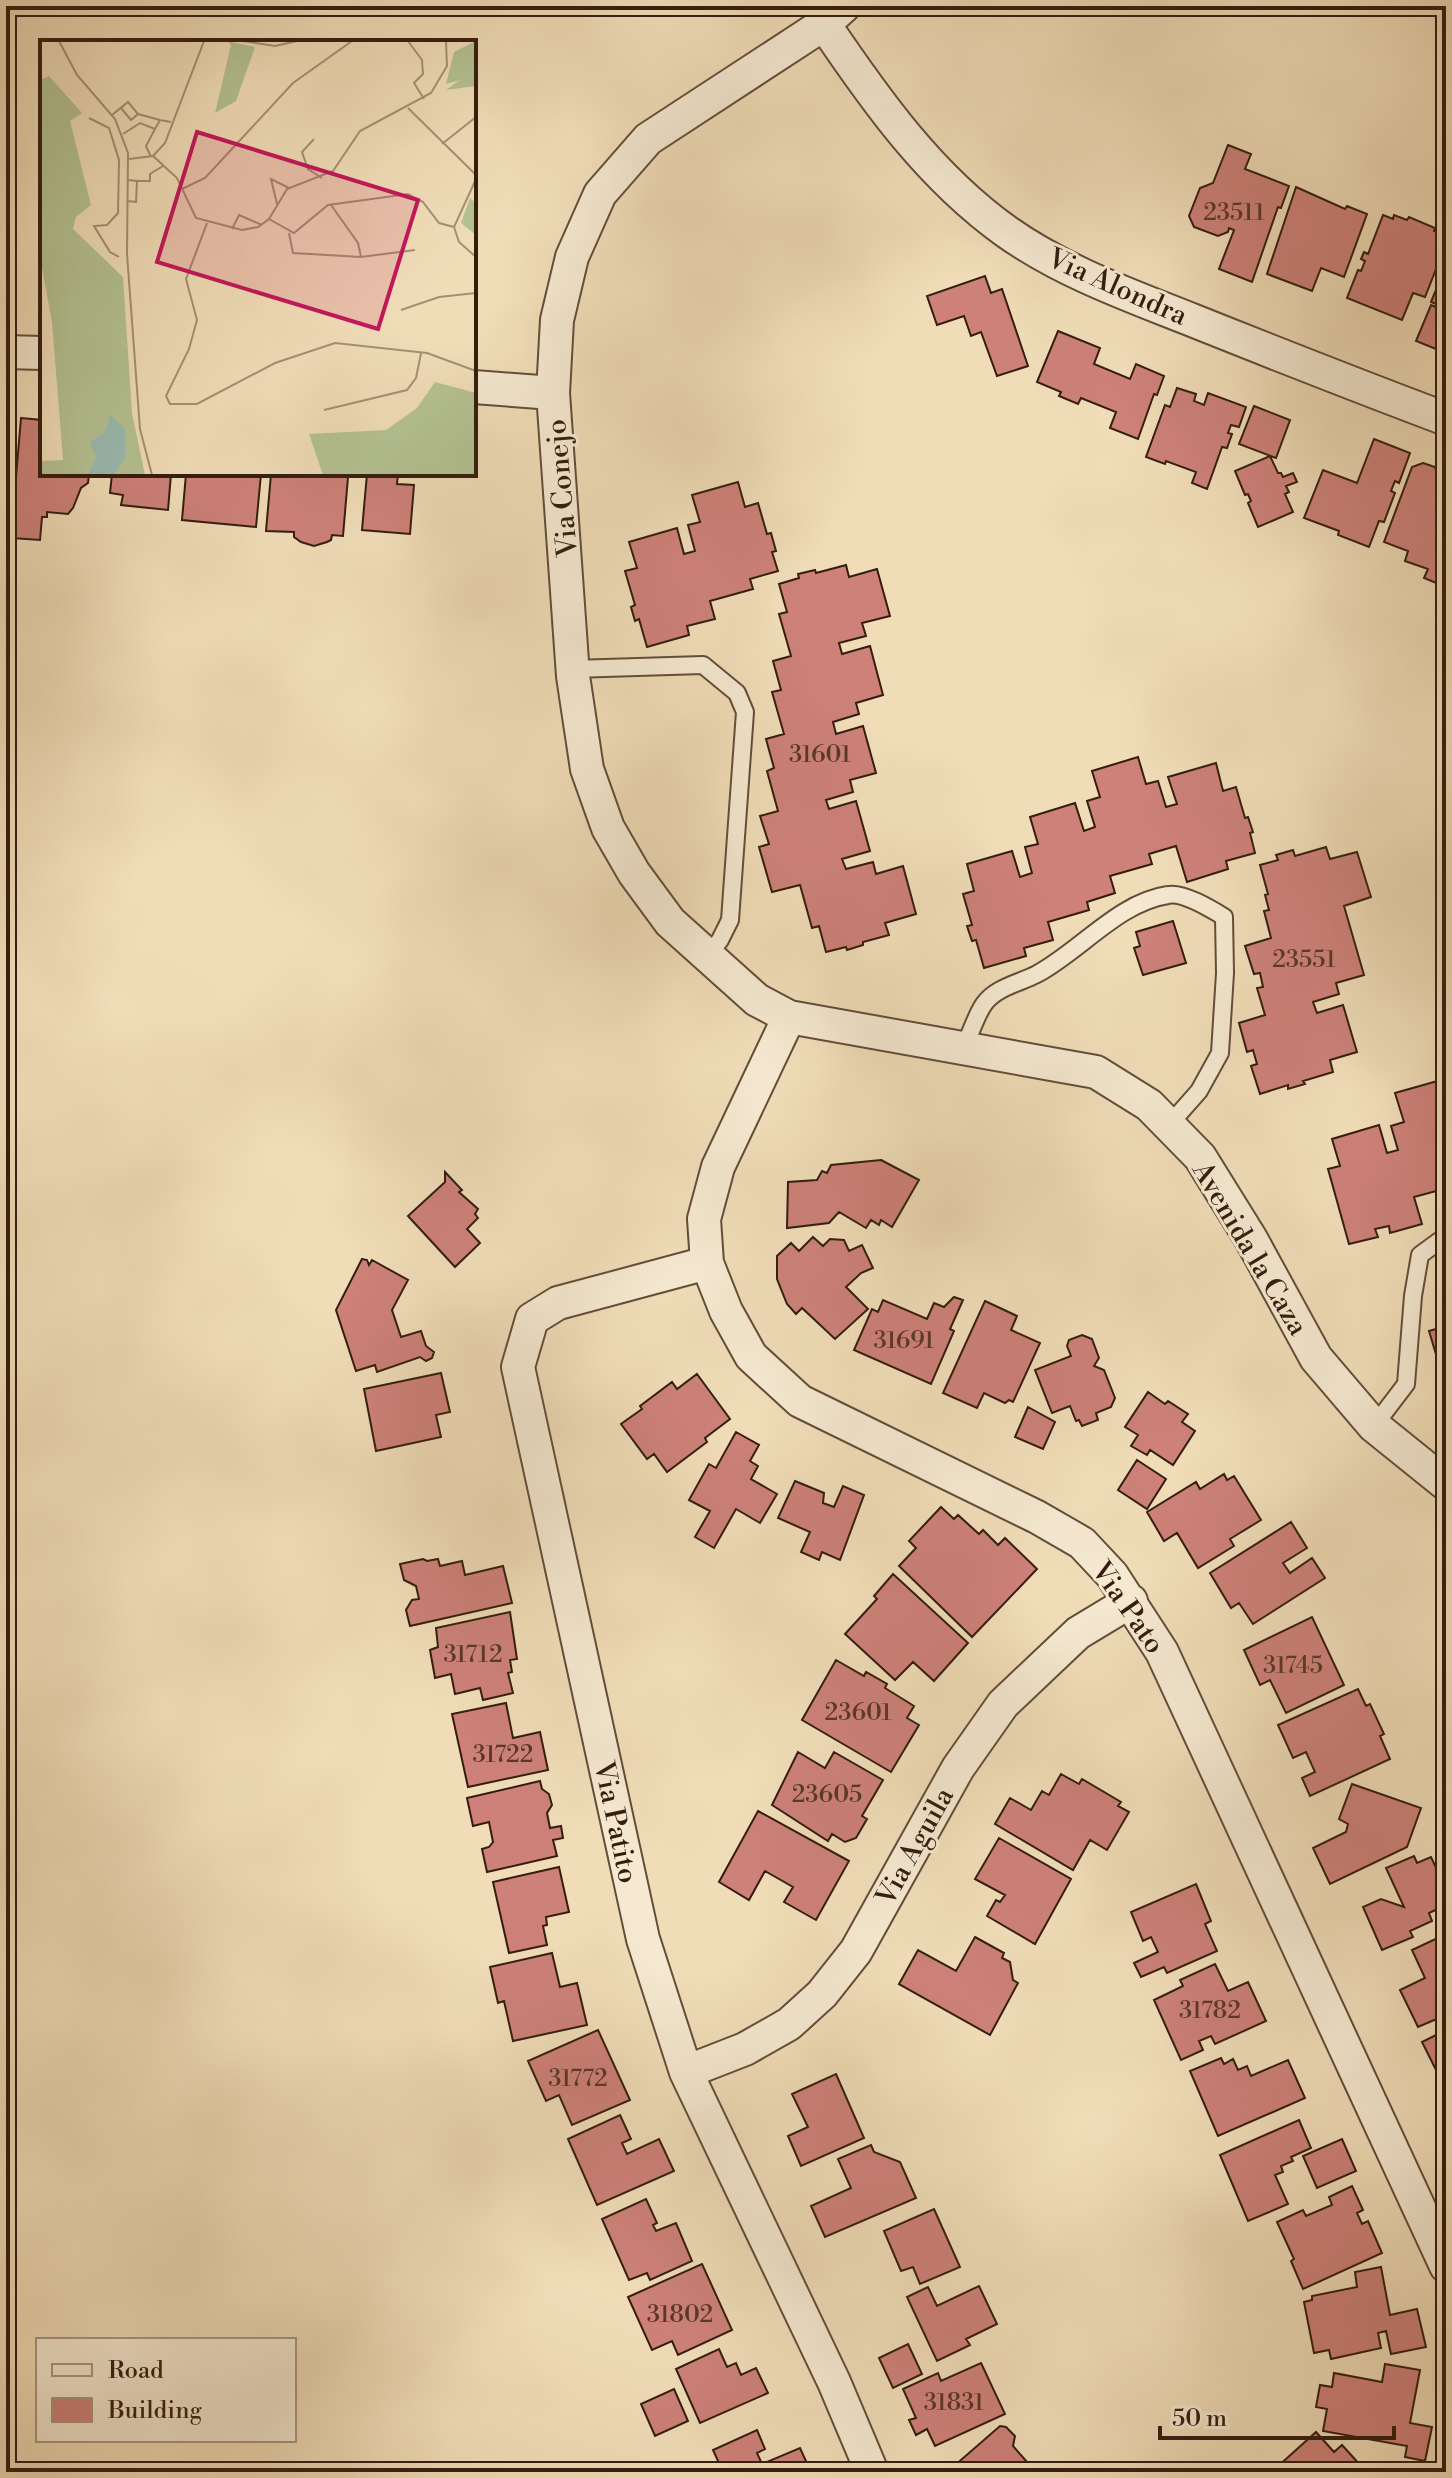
<svg xmlns="http://www.w3.org/2000/svg" width="1452" height="2478" font-family="'Libre Bodoni',serif">
<rect width="100%" height="100%" fill="#f0ddb8"/>
<filter id="stains"><feTurbulence type="fractalNoise" baseFrequency=".0025" numOctaves="4"/><feColorMatrix values="0 0 0 0 .2 0 0 0 0 .09 0 0 0 0 .02 0 0 0 .5 -.17"/></filter>
<radialGradient id="worn" r=".72"><stop offset=".6" stop-color="#630" stop-opacity="0"/><stop offset="1" stop-color="#630" stop-opacity=".3"/></radialGradient>
<path fill="#cd8179" stroke="#341d0f" stroke-width="2" d="M1228,145l23,9 -6,15 44,17 -8,22 -3,-1 -26,75 -33,-13 15,-39 -5,-2 -1,4 -10,4 -24,-9 -5,-11 11,-28 13,-5z
M1296,187l49,22 2,-3 20,8 -23,63 -23,-9 -9,23 -45,-17z
M1383,215l10,4 1,-4 13,5 2,-3 26,11 -1,3 12,5 -2,13 -19,48 -12,-4 -11,27 -55,-22 11,-28 3,1 4,-10 -4,-2 3,-7 4,2z
M1446,265v43l-15,-6z
M985,276l6,17 11,-4 26,77 -31,10 -16,-44 -10,4 -7,-20 -27,9 -10,-29z
M1431,305l15,6v42l-30,-12z
M1058,331l42,17 -6,16 36,15 6,-15 28,12 -7,19 -3,-1 -16,45 -28,-11 6,-16 -35,-14 -3,6 -19,-8 2,-4 -24,-10z
M1177,388l19,6 -2,7 10,4 4,-12 38,14 -7,20 -8,-2 -3,8 4,1 -5,14 -5,-1 -15,42 -15,-6 4,-11 -30,-11 -1,3 -19,-7 19,-52 5,2z
M1254,406l36,14 -14,38 -37,-14z
M21,418l21,2v54h47l-1,9 -7,5 -8,20 -5,6 -21,-2v5h-5l-2,23 -28,-2 2,-61h2z
M1374,439l36,14 -11,30 -4,-2 -4,10 4,2 -11,29 -5,-1 -10,26 -31,-12 1,-4 -35,-13 19,-48 34,13z
M1270,456l8,17h3l2,4 10,-4 4,9 -11,4 3,6 -4,2 8,18 -35,15 -10,-24 3,-2 -3,-7 -3,1 -10,-24z
M1423,463l12,4 3,9 8,4v107l-22,-9 4,-9 -23,-8 3,-10 -24,-9 28,-75z
M112,474h59l-3,36 -47,-5 2,-10 -13,-2z
M186,474h75l-5,53 -74,-7z
M271,474l77,3 -5,59 -11,-1 -1,5 -4,2 -13,4 -13,-4 -7,-5v-5l-28,-1z
M367,474h31l-1,10 17,1 -4,49 -48,-4z
M738,482l7,25 13,-4 9,31 4,-1 5,18 -4,1 6,19 -28,8 3,10 -43,12 5,18 -28,7 2,9 -42,12 -8,-28 -4,2 -4,-14 4,-2 -10,-34 12,-3 -8,-26 48,-14 7,26 11,-3 -7,-26 12,-3 -8,-27z
M846,565l3,12 28,-8 13,47 -28,7 4,13 -27,7 3,11 28,-8 13,49 -27,8 3,11 -26,8 3,12 27,-8 13,47 -26,7 3,12 -27,8 3,9 27,-8 14,50 -28,8 4,10 27,-7 3,12 27,-8 13,48 -31,9 4,12 -26,7v3l-16,5 -1,-3 -20,5 -7,-26 -7,2 -12,-43 -28,7 -13,-45 10,-3 -9,-28 18,-5 -11,-40 7,-3 -8,-29 18,-5 -12,-42 9,-2 -8,-29 18,-5 -12,-42 8,-2 -8,-28 20,-6 -1,-4 17,-4 1,3z
M1138,757l8,27 12,-3 8,26 11,-3 -9,-27 48,-14 7,28 13,-4 9,31 3,-1 5,15 -3,1 5,20 -29,8 2,8 -41,13 -11,-36 -27,8 3,10 -42,12 5,17 -28,9 2,8 -41,12 5,18 -29,8 2,8 -42,12 -8,-28 -4,1 -5,-15 5,-1 -9,-31 11,-3 -7,-27 45,-13 8,26 12,-4 -7,-26 13,-3 -8,-27 45,-14 9,28 11,-4 -8,-26 13,-4 -8,-26z
M1326,847l4,12 27,-7 14,45 -27,9 20,69 -28,8 3,11 -26,8 4,11 26,-8 14,47 -27,8 3,12 -30,9 2,3 -17,5v-4l-28,9 -9,-28 6,-2 -4,-14 -6,2 -8,-29 26,-8 -8,-27 6,-1 -3,-14 -6,1 -9,-28 26,-8 -7,-27 5,-1 -4,-15 3,-1 -8,-29 18,-5 -2,-5 17,-5 2,6z
M1173,921l13,42 -43,12 -9,-27 6,-2 -4,-14z
M1441,1080l5,16v86l-7,2 1,6 -26,7 8,27 -32,9 -1,-7 -14,3 3,8 -29,7 -21,-75 12,-3 -8,-27 47,-14 8,28 11,-3 -7,-24 13,-4 -9,-29z
M881,1160l38,20 -27,47 -11,-7 -2,5 -8,-5 -5,8 -27,-16 -10,11 -42,5 1,-46 29,-2 5,-9 5,2 4,-8z
M445,1172l17,18 -3,2 19,17 -3,5 3,4 -11,11 13,14 -25,24 -47,-51 37,-34z
M813,1237l10,9 7,-7 14,1 5,11 13,-6 11,23 -12,5 -15,14 22,22 -33,30 -33,-31 -6,6 -9,-10 -10,-25v-23l14,-13 8,8z
M362,1259l5,1 2,5 3,-5 36,20 -16,30 9,27 20,-6 5,15 8,6 -2,6 -6,3 -6,-4 -43,15 -2,-7 -19,6 -20,-61z
M954,1297l9,3 -13,29 4,2 -23,53 -77,-34 18,-41 6,3 5,-12 44,19 7,-16 10,4z
M985,1301l32,15 -6,14 29,13 -27,59 -4,-2 -4,3 -21,-10 -7,15 -34,-15z
M1446,1326v37l-1,-4 -7,2 -9,-30z
M1082,1335l10,4 7,19 -5,8 10,4 11,28 -4,9 -15,6 2,7 -16,6 -3,-6 -3,1 -6,-15 -18,7 -17,-43 36,-14 -4,-10 2,-6z
M441,1373l9,39 -14,3 5,22 -65,14 -12,-62z
M697,1374l33,45 -25,19 2,4 -40,30 -13,-18 -7,5 -26,-35 21,-15 -2,-3 32,-24 5,7z
M1148,1392l17,12 3,-3 20,13 -6,8 13,9 -22,34 -23,-15 -3,5 -16,-9 7,-11 -13,-8z
M1028,1407l27,15 -12,27 -28,-12z
M736,1432l23,13 -9,16 8,5 -7,13 26,15 -17,29 -24,-14 -22,39 -19,-11 15,-26 -21,-11 20,-36 7,4z
M1137,1460l29,19 -19,30 -29,-19z
M1224,1474l3,6 7,-4 27,44 -31,19 4,7 -36,22 -21,-35 -13,8 -17,-29 49,-30 4,7z
M795,1481l29,12 -1,10 11,4 9,-21 21,9 -24,65 -18,-8 -3,8 -18,-8 9,-20 -32,-14z
M941,1507l13,12 4,-4 21,19 4,-4 15,15 7,-7 32,31 -65,68 -73,-71 17,-18 -7,-7z
M1291,1522l16,26 -24,15 7,10 22,-15 13,20 -72,46 -14,-21 -8,5 -21,-35z
M423,1559l4,2 11,-2 2,7 22,-5 3,14 38,-9 9,37 -102,23 -4,-16 6,-10 7,-1 -3,-13 -12,-6 -4,-16z
M893,1574l75,69 -34,38 -21,-19 -18,18 -50,-46 32,-35 -3,-3z
M510,1612l7,47 -7,1 2,12 -4,1 5,20 -30,7 -3,-12 -25,6 -4,-20 -16,4 -5,-28 8,-3 -2,-19z
M1312,1617l32,68 -58,28 -16,-33 -10,5 -16,-35z
M836,1660l28,16 2,-4 21,12 -2,4 29,18 -7,12 12,7 -28,47 -89,-52z
M1358,1689l8,17 4,-2 14,30 -4,2 10,23 -80,37 -8,-18 13,-6 -9,-20 -13,6 -15,-33z
M506,1703l7,35 27,-6 8,38 -80,17 -16,-73z
M798,1752l27,16 9,-16 49,28 -21,36 5,3 -11,19 -11,4 -13,-8 -4,7 -56,-36z
M1061,1774l18,10 3,-5 39,23 -3,4 11,6 -22,38 -17,-10 -17,30 -78,-46 15,-26 21,12 11,-19 7,4z
M540,1781l2,8 7,5 3,11 -5,8 3,15 11,-2 2,12 -10,2 4,16 -70,16 -5,-23 7,-2 4,-5 -4,-20 -16,4 -6,-28z
M1352,1784l69,24 -14,39 -77,37 -17,-36 33,-16 2,-8 -9,-5z
M758,1811l91,50 -33,59 -32,-18 9,-15 -28,-16 -16,29 -30,-18z
M999,1838l72,41 -36,65 -48,-28 9,-16 4,2 5,-7 -30,-16z
M1414,1856l3,7 14,-6 9,19 6,-2v31l-17,8 3,8 -22,10 3,6 -31,13 -19,-43 18,-8 23,8 -18,-39z
M559,1867l10,45 -23,5 1,8 -4,1 4,19 -38,8 -16,-71z
M1196,1884l15,37 -6,3 12,27 -50,22 -3,-6 -23,10 -7,-14 24,-11 -7,-15 -8,4 -12,-29z
M1446,1934v81l-28,12 -18,-37 25,-12 -13,-28z
M975,1937l29,16 -2,5 8,4 3,18 5,3 -28,52 -91,-51 19,-34 38,21z
M552,1953l8,34 17,-4 10,42 -74,16 -9,-40 -6,2 -8,-36z
M1215,1964l13,27 20,-9 18,39 -51,23 -4,-8 -12,5 4,9 -22,10 -27,-60 29,-14 -3,-6z
M598,2030l32,70 -58,25 -13,-30 -13,6 -18,-40z
M1446,2030v41l-8,3 -16,-32z
M1221,2058l3,6 9,-5 5,11 9,-4 4,10 37,-16 17,38 -87,38 -28,-65z
M836,2074l28,64 -63,28 -13,-30 20,-9 -16,-33z
M620,2115l11,24 -9,4 5,11 32,-15 15,32 -77,34 -29,-66z
M1299,2120l12,28 -20,9 2,4 -12,5 2,6 -8,3 13,29 -40,17 -28,-66z
M1342,2139l14,32 -39,17 -14,-32z
M871,2145l3,7 26,10 16,36 -91,39 -14,-31 40,-18 -13,-29z
M1352,2186l11,24 -6,3 5,11 6,-3 14,32 -79,36 -12,-28 3,-2 -17,-37 26,-12 3,6 26,-11 -3,-8z
M646,2199l11,24 -4,2 3,6 20,-8 16,38 -42,19 -3,-7 -18,7 -27,-61z
M934,2209l26,58 -40,17 -7,-17 -12,4 -17,-40z
M702,2264l30,66 -54,25 -6,-14 -20,9 -24,-53z
M1381,2267l9,48 27,-6 9,38 -35,7 -5,-23 -8,2 3,15 -50,11 -2,-9 -15,3 -10,-51 8,-2v-4l45,-9 -2,-15z
M979,2286l18,38 -31,15 4,6 -33,16 -30,-64 21,-10 9,19z
M908,2344l14,30 -29,14 -14,-30z
M719,2349l8,18 9,-4 5,12 15,-7 12,25 -68,30 -24,-54z
M981,2363l24,51 -70,32 -8,-17 -11,6 -7,-15 7,-2 -13,-29 35,-16 3,8z
M1385,2364l35,6 -10,53 22,4 -7,34 -20,-4 2,-11 -84,-15 4,-22 -11,-2 4,-22 12,2 2,-14 48,9z
M674,2389l14,32 -33,15 -14,-32z
M1000,2426l6,1 9,9 -2,10 23,26h-77l-5,-6z
M757,2430l8,19 -8,4 5,11 38,-16 11,24h-88l-10,-22z
M1316,2432l18,20 8,-7 19,21 -7,6h-74l-4,-4z"/>
<g fill="none" stroke-linecap="round" stroke-linejoin="round">
<g stroke="#634d39" stroke-width="20">
<path id="service" d="M572,669l131,-4 34,28 8,19 -15,208 -10,20 -12,16
M963,1049c7,-13 13,-34 21,-45 12,-17 36,-21 53,-30 43,-23 82,-72 131,-79 15,-3 43,14 56,22l1,56 -5,80 -21,38 -30,34
M1374,1426l32,-42 7,-88 7,-41 26,-19"/>
</g>
<g stroke="#634d39" stroke-width="36">
<path id="minor" d="M844,6l-20,18 -176,115 -48,55 -28,63 -15,63 -4,73 20,283 14,93 21,59 26,45 36,49 87,78 32,17 307,55 53,33 51,52 51,82 65,119 58,68 72,58
M824,24c52,77 106,153 183,208 57,40 122,63 185,88 85,34 169,67 254,99
M6,352l36,1
M474,387l79,6
M789,1017l-71,150 -14,52 3,44 19,48 25,45 49,45 237,116 45,26 30,32 50,77 284,614
M707,1263l-149,40 -26,16 -14,48 125,572 43,133 148,310 38,90
M686,2072l59,-23 44,-25 33,-30 34,-43 102,-183 45,-64 75,-71 53,-32"/>
</g>
<use href="#service" stroke="#f5e9d1" stroke-width="16"/>
<use href="#minor" stroke="#f5e9d1" stroke-width="32"/>
</g>
<g text-anchor="middle" stroke-width="6" stroke-linejoin="round" paint-order="stroke">
<g font-size="24" fill="#5a362a">
<text x="1234" y="220">23511</text>
<text x="820" y="762">31601</text>
<text x="1304" y="967">23551</text>
<text x="904" y="1348">31691</text>
<text x="473" y="1662">31712</text>
<text x="1293" y="1673">31745</text>
<text x="858" y="1720">23601</text>
<text x="503" y="1762">31722</text>
<text x="827" y="1802">23605</text>
<text x="1210" y="2018">31782</text>
<text x="578" y="2086">31772</text>
<text x="680" y="2322">31802</text>
<text x="954" y="2410">31831</text>
</g>
<g font-size="28" fill="#341d0f" stroke="#f5e9d1">
<text transform="translate(1118 286) rotate(24)" y="10">Via Alondra</text>
<text transform="translate(561 488) rotate(-95)" y="10">Via Conejo</text>
<text transform="translate(1251 1248) rotate(59)" y="10">Avenida la Caza</text>
<text transform="translate(1129 1607) rotate(55)" y="10">Via Pato</text>
<text transform="translate(617 1822) rotate(78)" y="10">Via Patito</text>
<text transform="translate(914 1846) rotate(-61)" y="10">Via Aguila</text>
</g>
</g>
<g transform="translate(40 40)">
<rect width="436" height="436" fill="#f0ddb8"/>
<path d="M187,1l28,6 -19,54 -21,12 16,-68zM436,1v45l-30,4 14,-10 -14,4 8,-32zM9,36l33,37 -12,8 21,84 -15,12 -3,12 50,48 9,136 13,62h-105v-14l23,-1 -11,-138 -12,-65v-177zM430,158l6,5v32l-15,-12zM395,342l41,11v82h-153l-14,-41 77,-4 31,-22z" fill="#b4c293"/>
<path d="M70,375l15,14v29l-12,17h-25l8,-18 -6,-15 15,-10z" fill="#9abbb1"/>
<path fill="none" stroke="#a59074" stroke-width="2" d="M19,1l18,34 38,44 13,34 -1,101 13,175 12,46M203,1l32,5 22,-5M368,1l14,19 1,14 -9,9 10,16M81,68l10,12 7,-6M368,68l68,67M72,75l16,-13 10,12 22,6M49,78l20,10 10,32 -1,53 -11,12 -13,1 16,26 9,5M83,94l17,-11 15,6M274,99l-12,13 6,17 14,9M402,104l34,-27M113,116l24,22 19,40 46,12 16,-3 11,-8 18,-30 46,-18 27,-40 71,-38 16,-27 -1,-25M111,117l-5,-11 9,-17 5,-9 11,2M89,119l24,-3 12,-13 39,-102M436,139l-22,48 5,15 17,15M97,141h13v-7l13,-8M142,149l23,-11 88,-95 59,-42M87,161l9,1 1,-21 -9,-1M237,164l-6,-25 18,9M291,165l27,38 3,14M229,179l25,14 34,-28 80,-11 15,8 16,21 15,4M167,183l-21,56 11,41 -8,29 -23,47 4,8h27l78,-41 60,-20 92,10 49,18M192,189l7,-14 23,10M249,193l4,20 68,4 54,-7M361,270l38,-13 37,-4M0,324v80M284,370l83,-20 9,-12 5,-25"/>
<path fill="#c2185b" fill-opacity="0.15" stroke="#c2185b" stroke-width="4" d="M157,92l221,68 -40,129 -221,-67z"/>
<rect width="436" height="436" fill="none" stroke="#341d0f" stroke-width="4"/>
</g>
<rect width="1452" height="2478" fill="none" stroke="#f0ddb8" stroke-width="32"/>
<rect x="8" y="8" width="1436" height="2462" fill="none" stroke="#341d0f" stroke-width="4"/>
<rect x="16" y="16" width="1420" height="2446" fill="none" stroke="#341d0f" stroke-width="2"/>
<rect x="36" y="2338" width="260" height="104" fill="#f5e9d1" stroke="#a89783" stroke-width="2"/>
<rect x="52" y="2364" width="40" height="12" fill="#f5e9d1" stroke="#a89783" stroke-width="2"/>
<text x="108" y="2378" font-size="24" fill="#341d0f">Road</text>
<rect x="52" y="2398" width="40" height="24" fill="#cd8179" stroke="#a89783" stroke-width="2"/>
<text x="108" y="2418" font-size="24" fill="#341d0f">Building</text>
<path d="M1160 2426v12h234v-12" fill="none" stroke="#341d0f" stroke-width="4"/>
<text x="1172" y="2426" font-size="24" fill="#341d0f" stroke="#f5e9d1" stroke-width="6" paint-order="stroke">50 m</text>
<rect width="100%" height="100%" filter="url(#stains)"/>
<rect width="100%" height="100%" fill="url(#worn)"/>
</svg>
